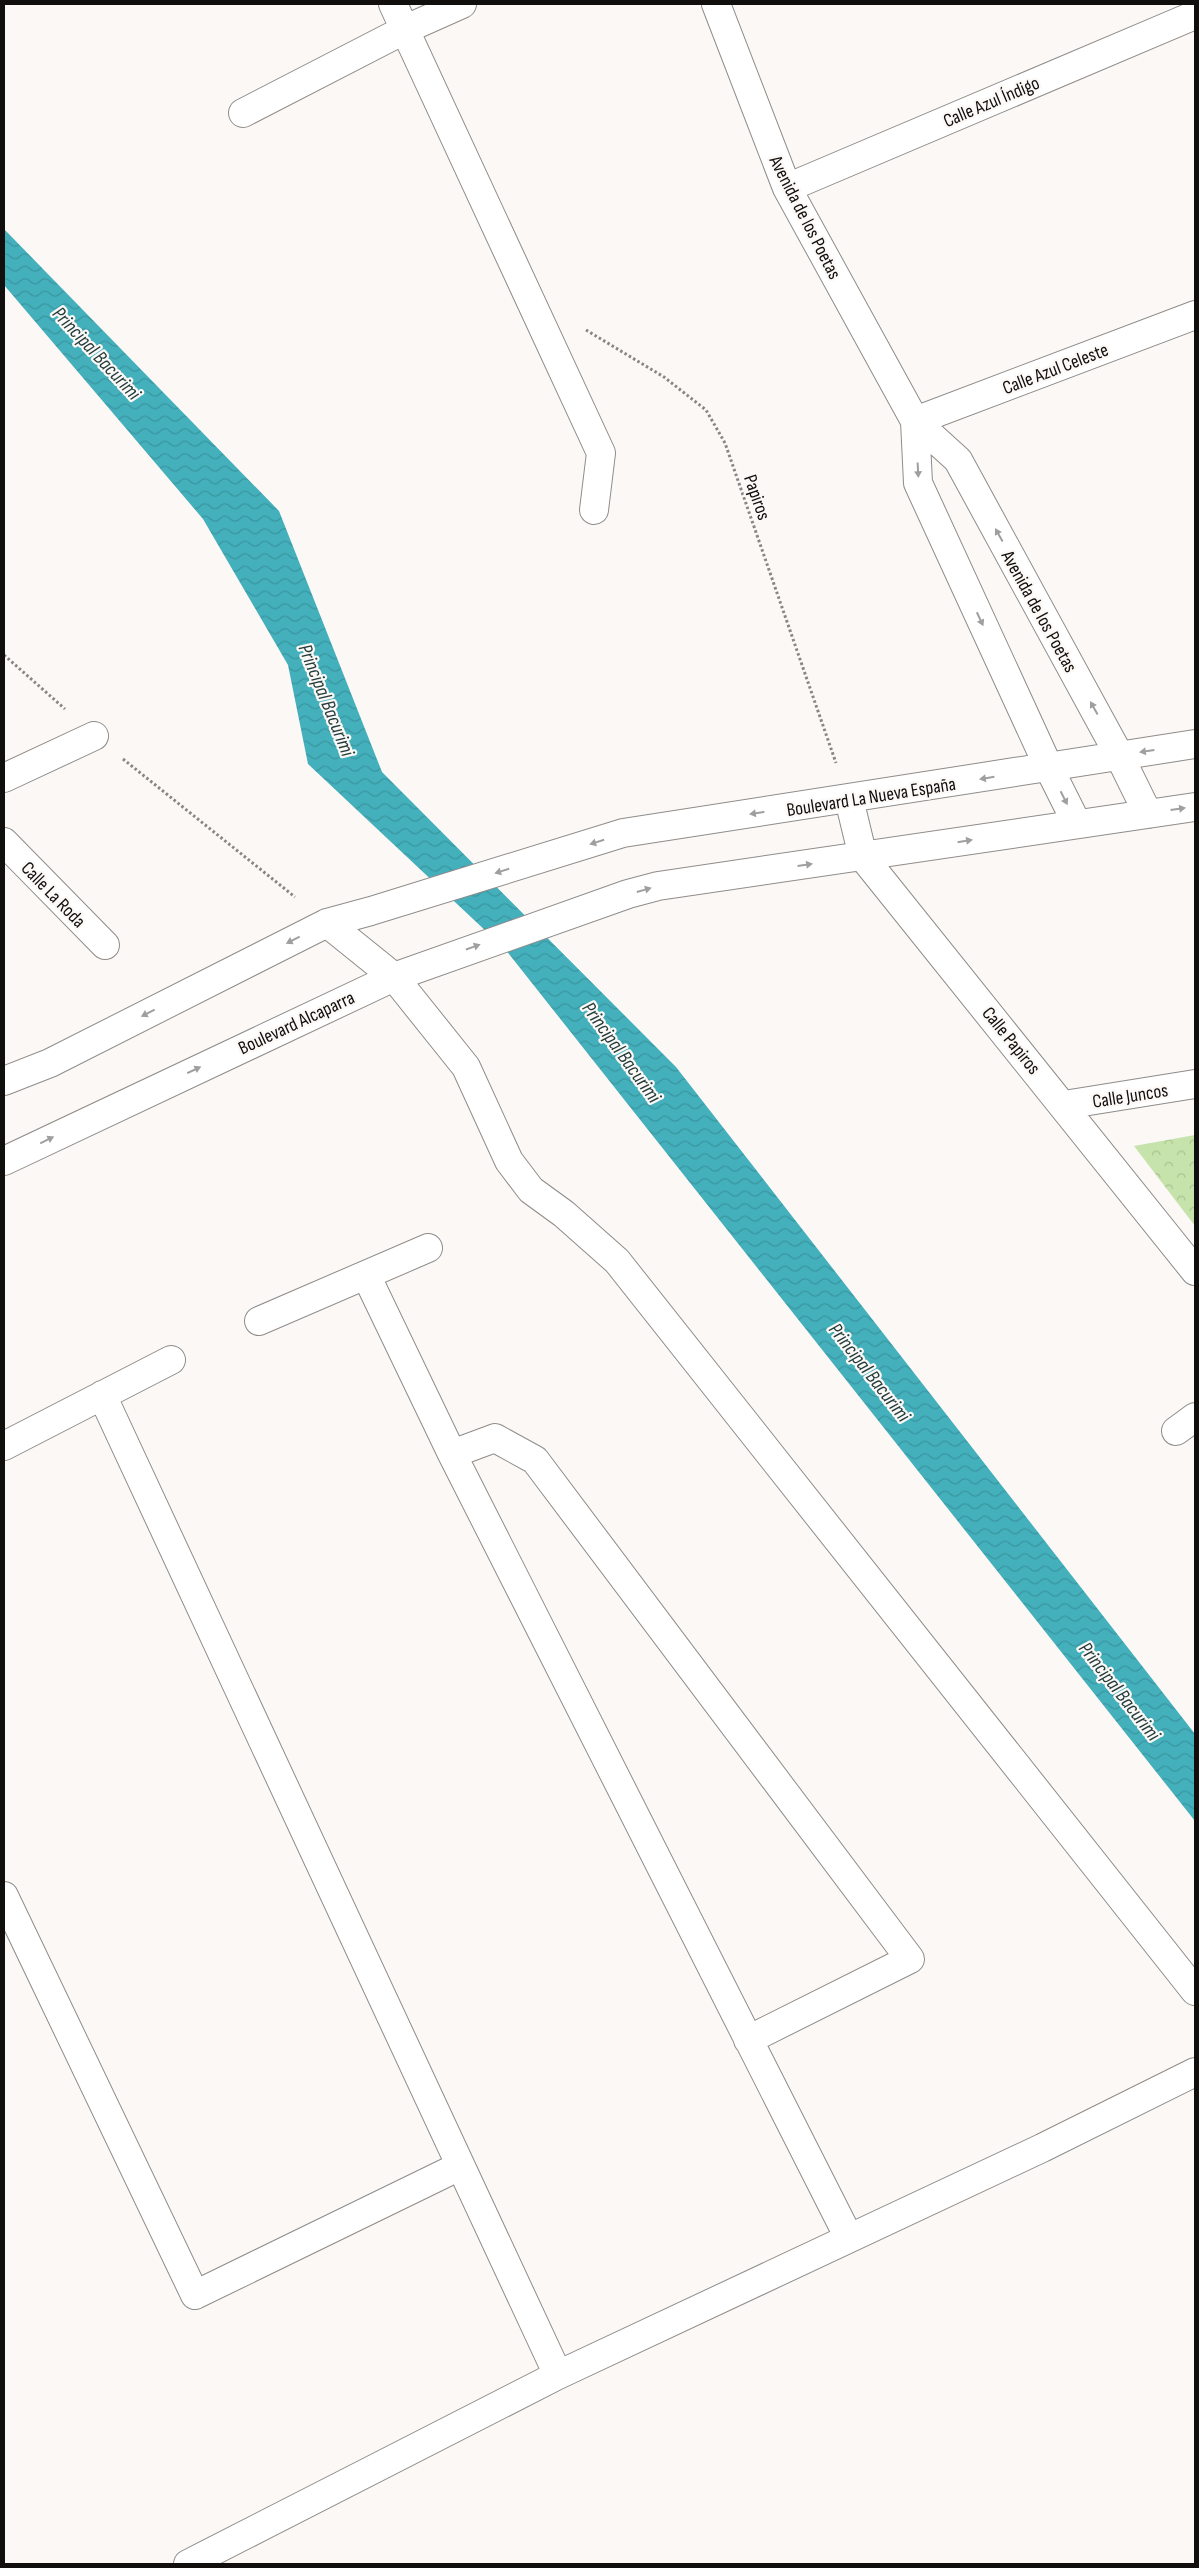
<svg xmlns="http://www.w3.org/2000/svg" width="1199" height="2568" font-family="'Sofia Sans Condensed',sans-serif">
<defs>
<pattern id="park-crowns" width="20" height="18" patternUnits="userSpaceOnUse" patternTransform="scale(1.25)"><rect width="20" height="18" fill="#c6e3ab"/><path d="M2 6a3 3 0 1 1 6 0M12 15a3 3 0 1 1 6 0" fill="none" stroke="#a9c292"/></pattern>
<pattern id="water-waves" width="16" height="10" patternUnits="userSpaceOnUse" patternTransform="scale(1.25)"><rect width="16" height="10" fill="#43b0bc"/><path d="M0 5q4-4 8 0t8 0" fill="none" stroke="#3a96a0"/></pattern>
</defs>
<rect width="100%" height="100%" fill="#fbf8f5"/>
<path fill="url(#park-crowns)" d="M1195,1135v91l-61,-80z"/>
<path fill="url(#water-waves)" d="M4,229l275,282 103,261 294,295 519,667v87l-690,-872 -197,-185 -20,-99 -85,-146 -199,-234z"/>
<g fill="none" stroke-linecap="round" stroke-linejoin="round">
<g stroke="#8f8c8a" stroke-width="30">
<path id="street" d="M393,4l208,449 -7,57
M716,4l71,184 128,233 43,39 161,295 29,59
M243,113l163,-84 56,-25
M787,188l408,-173
M915,421l3,62 131,285 28,56
M915,421l280,-106
M4,778l90,-42
M849,799l14,58 332,414
M4,842l101,103
M327,923l67,54 72,90 43,94 22,29 33,24 53,47 578,730
M4,1081l46,-18 277,-140 44,-12 252,-78 572,-89
M1064,1105l131,-21
M4,1161l390,-184 234,-83 30,-8 537,-79
M366,1275l86,179 397,784
M259,1321l169,-73
M102,1395l456,980
M1176,1431l19,-14
M4,1446l167,-86
M452,1454l43,-16 40,22 375,499 -162,81
M4,1896l191,399 265,-129
M188,2564l370,-189 484,-227 153,-76"/>
</g>
<path stroke="#888684" stroke-width="3" stroke-dasharray="2.5 2.5" stroke-linecap="butt" d="M586,330l78,47 42,33 19,33 111,320
M4,655l61,54
M123,759l172,138"/>
<use href="#street" stroke="#fff" stroke-width="28"/>
</g>
<defs><path id="oneway-solid" d="M-6-.8H1V-3.2L6.5 0L1 3.2V.8H-6Z" transform="scale(1.25)"/></defs>
<g fill="#9f9f9f">
<use href="#oneway-solid" transform="translate(918 470) rotate(87)"/>
<use href="#oneway-solid" transform="translate(999 535) rotate(-119)"/>
<use href="#oneway-solid" transform="translate(980 619) rotate(65)"/>
<use href="#oneway-solid" transform="translate(1094 708) rotate(-119)"/>
<use href="#oneway-solid" transform="translate(1147 751) rotate(172)"/>
<use href="#oneway-solid" transform="translate(987 778) rotate(171)"/>
<use href="#oneway-solid" transform="translate(1064 798) rotate(63)"/>
<use href="#oneway-solid" transform="translate(1178 809) rotate(-8)"/>
<use href="#oneway-solid" transform="translate(757 813) rotate(171)"/>
<use href="#oneway-solid" transform="translate(965 841) rotate(-9)"/>
<use href="#oneway-solid" transform="translate(597 842) rotate(163)"/>
<use href="#oneway-solid" transform="translate(805 865) rotate(-8)"/>
<use href="#oneway-solid" transform="translate(502 871) rotate(163)"/>
<use href="#oneway-solid" transform="translate(644 890) rotate(-16)"/>
<use href="#oneway-solid" transform="translate(293 940) rotate(153)"/>
<use href="#oneway-solid" transform="translate(473 947) rotate(-19)"/>
<use href="#oneway-solid" transform="translate(148 1013) rotate(153)"/>
<use href="#oneway-solid" transform="translate(194 1070) rotate(-25)"/>
<use href="#oneway-solid" transform="translate(47 1140) rotate(-26)"/>
</g>
<g text-anchor="middle" stroke-width="4.5" stroke-linejoin="round" paint-order="stroke">
<g font-size="19" fill="#100f0e" stroke="#fbf8f5">
<text transform="translate(991 101) rotate(-23)" y="7">Calle Azul Índigo</text>
<text transform="translate(806 217) rotate(63)" y="7">Avenida de los Poetas</text>
<text transform="translate(1055 368) rotate(-21)" y="7">Calle Azul Celeste</text>
<text transform="translate(758 497) rotate(71)" y="7">Papiros</text>
<text transform="translate(1040 611) rotate(61)" y="7">Avenida de los Poetas</text>
<text transform="translate(871 796) rotate(-9)" y="7">Boulevard La Nueva España</text>
<text transform="translate(54 894) rotate(46)" y="7">Calle La Roda</text>
<text transform="translate(296 1022) rotate(-25)" y="7">Boulevard Alcaparra</text>
<text transform="translate(1012 1040) rotate(51)" y="7">Calle Papiros</text>
<text transform="translate(1130 1095) rotate(-9)" y="7">Calle Juncos</text>
</g>
<g font-size="20" font-style="italic" fill="#233c3e" stroke="#fbf8f5">
<text transform="translate(97 353) rotate(47)" y="7">Principal Bacurimi</text>
<text transform="translate(327 700) rotate(68)" y="7">Principal Bacurimi</text>
<text transform="translate(622 1052) rotate(54)" y="7">Principal Bacurimi</text>
<text transform="translate(870 1372) rotate(52)" y="7">Principal Bacurimi</text>
<text transform="translate(1120 1691) rotate(52)" y="7">Principal Bacurimi</text>
</g>
</g>
<rect width="1199" height="2568" fill="none" stroke="#100f0e" stroke-width="10"/>
</svg>
